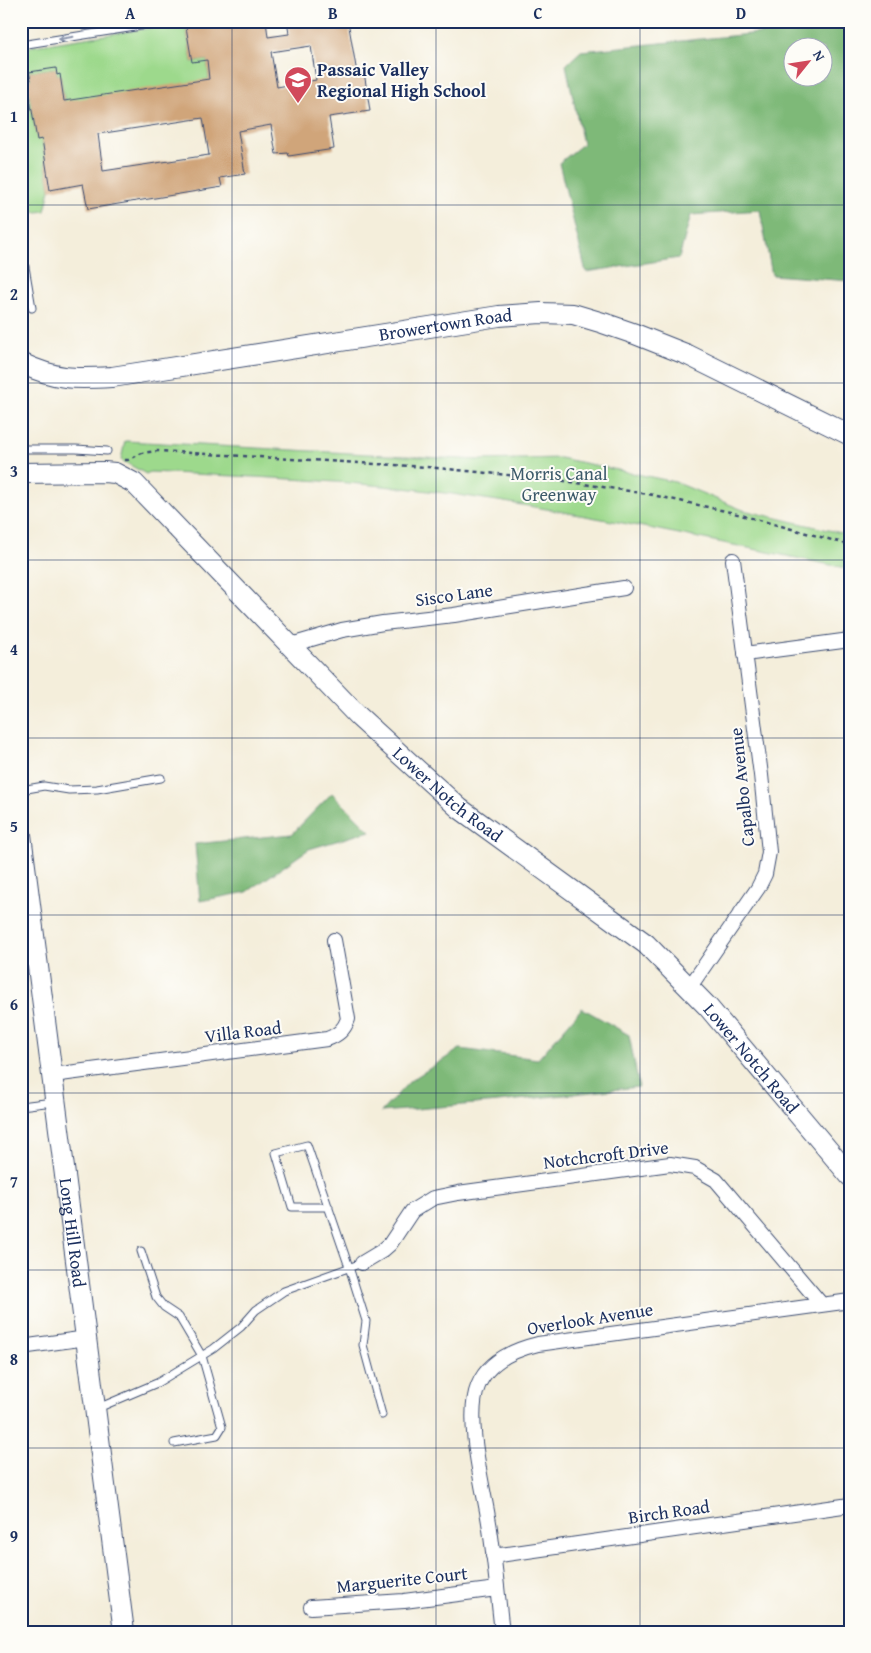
<svg xmlns="http://www.w3.org/2000/svg" width="871" height="1653" font-family="'Gentium Book Plus',serif">
<rect width="100%" height="100%" fill="#fdfcf7"/>
<filter id="ink" filterUnits="userSpaceOnUse"><feTurbulence type="fractalNoise" baseFrequency=".02" numOctaves="2"/><feDisplacementMap in="SourceGraphic" scale="10" xChannelSelector="R" yChannelSelector="G"/><feConvolveMatrix kernelMatrix="1 2 1 2 8 2 1 2 1" color-interpolation-filters="sRGB"/></filter>
<filter id="wash" filterUnits="userSpaceOnUse"><feTurbulence type="fractalNoise" baseFrequency=".0096" numOctaves="4" result="noise"/><feDisplacementMap in="SourceGraphic" scale="20" xChannelSelector="R" yChannelSelector="G"/><feGaussianBlur stdDeviation="1.12" result="paint"/><feColorMatrix in="noise" values="0 0 0 0 0 0 0 0 0 0 0 0 0 0 0 0 0 1.4 0 .05"/><feComposite in="paint" operator="in"/></filter>
<g filter="url(#wash)">
<rect width="100%" height="100%" fill="#f4eedb"/>
<path fill="#9dd98c" stroke="#5c8475" d="M163,21h22l7,41 15,-2 2,19 -142,36 -7,-40h-3l-1,-7 -27,4 2,8 -4,1 10,58h5l8,51 -5,21 -24,3v-166l142,-22z
M125,441l355,19 80,-2 115,24 68,28 107,25v34c-132,-27 -265,-56 -398,-75 -100,-14 -202,-17 -302,-22l-4,2 -25,-14z"/>
<path fill="#7eb978" stroke="#4c746b" fill-rule="evenodd" d="M850,24v257l-78,-6 -12,-65 -69,5 -12,43 -93,14 -27,-109 24,-19 -17,-79 15,-14zM794,48h30v30h-30z
M332,793l38,38 -61,18 -62,43 -47,9 -5,-57 97,-10z
M582,1008l47,27 10,52 -141,15 -117,10 29,-31 50,-32 78,10z"/>
<g id="blocks">
<path fill="#d0a57a" fill-rule="evenodd" d="M185,21h81l2,16 21,-3 -2,-13h61l9,52 7,-1 6,39 -41,6 5,32 -45,7 -1,-3 -12,1 -5,-29 -33,6 7,43 -25,4 2,9 -134,22 -5,-25 -33,6 -8,-51 -5,1 -10,-59 4,-1 -2,-8 27,-4 1,7 3,-1 4,27 145,-22 -2,-19 -15,2zM311,46l5,34 -39,7 -6,-35zM203,118l6,37 -106,16 -5,-37z"/>
</g>
</g>
<g filter="url(#ink)">
<use href="#blocks" fill-opacity="0" stroke="#3c4c71" stroke-width="1"/>
<g fill="none" stroke-linecap="round" stroke-linejoin="round">
<g stroke="#3c4c71" stroke-width="9">
<path id="lane" d="M21,45l120,-19 6,-5
M21,262l3,-1 8,47
M21,449h55l31,2
M21,790l23,-4 25,4 28,-1 64,-11
M21,1106l32,-4
M329,1207h-37l-16,-54 31,-8 42,122 17,54 -3,24 19,70
M141,1251l15,46 8,10 15,10 23,39 20,71 -5,8 -43,8
M98,1408l59,-25 56,-34 28,-22 15,-17 28,-19 78,-28"/>
</g>
<g stroke="#3c4c71" stroke-width="16">
<path id="street" d="M291,645l51,-15 41,-7 71,-8 170,-27
M745,654l105,-14
M689,988l69,-100 7,-14 4,-22 -8,-77 -28,-215
M53,1075l274,-36c11,-4 17,-9 21,-20l-14,-79
M362,1263l20,-12 8,-7 22,-33 21,-13 25,-5 212,-29 25,4 21,12 106,125
M21,1347l66,-9
M493,1556l357,-51
M311,1607l93,-6 93,-12
M502,1632c-4,-34 -7,-69 -12,-103 -5,-37 -26,-109 -12,-143 10,-25 35,-36 60,-42l312,-43"/>
</g>
<g stroke="#3c4c71" stroke-width="22">
<g id="secondary">
<path id="s1" d="M21,363c36,17 53,16 91,14l387,-61 42,-3 32,1 30,9 32,11 53,21 162,80"/>
<path id="s2" d="M21,473l83,-1 11,1 19,10 224,233 101,92 187,136 62,63 142,169"/>
<path id="s3" d="M21,835l103,797"/>
</g>
</g>
<path stroke="#3c4c71" stroke-width="2.5" stroke-dasharray="4 4" stroke-linecap="butt" d="M125,460h3l14,-7 16,-2 269,16 131,13 90,14 82,18 120,33"/>
<use href="#lane" stroke="#fff" stroke-width="7"/>
<use href="#street" stroke="#fff" stroke-width="14"/>
<use href="#secondary" stroke="#fff" stroke-width="20"/>
</g>
<defs><path id="oneway-shaft" d="M-6 0H5M1.5-3L5.5 0L1.5 3" fill="none" stroke-width="1.6" stroke-linecap="round" stroke-linejoin="round" transform="scale(1.25)"/></defs>
<use stroke="#8d97ae" href="#oneway-shaft" transform="translate(66 38) rotate(171)"/>
</g>
<path fill="none" stroke="#1b2f5e" stroke-width="1" stroke-opacity="0.55" d="M232,21v1611M436,21v1611M640,21v1611M21,205h829M21,383h829M21,560h829M21,738h829M21,915h829M21,1093h829M21,1270h829M21,1448h829"/>
<defs>
<g id="school-pin" transform="scale(1.4375)"><path d="M0 17L-7.5 6A9.5 9.5 0 1 1 7.5 6Z" fill="#d1495b" stroke="#fdfcf7"/><path d="M0-5L7-2L0 1L-7-2ZM-4 1L0 2.5L4 1V4Q0 6-4 4Z" fill="#fff"/></g>
</defs>
<g fill-rule="evenodd">
<use href="#school-pin" x="298" y="80"/>
</g>
<g text-anchor="middle" stroke-width="4" stroke-linejoin="round" paint-order="stroke">
<g font-size="18" font-weight="bold" fill="#1b2f5e" stroke="#fdfcf7" text-anchor="start">
<text x="317" y="76">Passaic Valley<tspan x="317" dy="21">Regional High School</tspan></text>
</g>
<g font-size="18" fill="#1b2f5e" stroke="#fdfcf7">
<text dy="6" stroke="none"><textPath href="#s1" startOffset="431">Browertown Road</textPath></text>
<text transform="translate(454 595) rotate(-8)" y="6">Sisco Lane</text>
<text transform="translate(742 787) rotate(-96)" y="6">Capalbo Avenue</text>
<text dy="6" stroke="none"><textPath href="#s2" startOffset="558">Lower Notch Road</textPath></text>
<text transform="translate(243 1032) rotate(-7)" y="6">Villa Road</text>
<text dy="6" stroke="none"><textPath href="#s2" startOffset="962">Lower Notch Road</textPath></text>
<text transform="translate(606 1155) rotate(-7)" y="6">Notchcroft Drive</text>
<text dy="6" stroke="none"><textPath href="#s3" startOffset="401">Long Hill Road</textPath></text>
<text transform="translate(590 1319) rotate(-9)" y="6">Overlook Avenue</text>
<text transform="translate(669 1512) rotate(-8)" y="6">Birch Road</text>
<text transform="translate(402 1580) rotate(-6)" y="6">Marguerite Court</text>
</g>
<g font-size="18" fill="#3c5a6a" stroke="#fdfcf7">
<text x="559" y="480">Morris Canal<tspan x="559" dy="21">Greenway</tspan></text>
</g>
</g>
<rect width="871" height="1653" fill="none" stroke="#fdfcf7" stroke-width="55"/>
<g transform="translate(808 62) rotate(60)"><circle r="24" fill="#fdfcf7" stroke="#a3aaba"/>
<path d="M0-4L9 19L0 12L-9 19Z" fill="#d1495b"/>
<text y="-8" font-size="14" font-weight="bold" text-anchor="middle" fill="#1b2f5e">N</text>
</g>
<rect x="28" y="28" width="816" height="1598" fill="none" stroke="#1b2f5e" stroke-width="2"/>
<g font-size="16" text-anchor="middle" font-weight="bold" fill="#1b2f5e">
<text x="130" y="19">A</text>
<text x="333" y="19">B</text>
<text x="538" y="19">C</text>
<text x="741" y="19">D</text>
<text x="14" y="122">1</text>
<text x="14" y="300">2</text>
<text x="14" y="477">3</text>
<text x="14" y="655">4</text>
<text x="14" y="832">5</text>
<text x="14" y="1010">6</text>
<text x="14" y="1187">7</text>
<text x="14" y="1365">8</text>
<text x="14" y="1542">9</text>
</g>
</svg>
